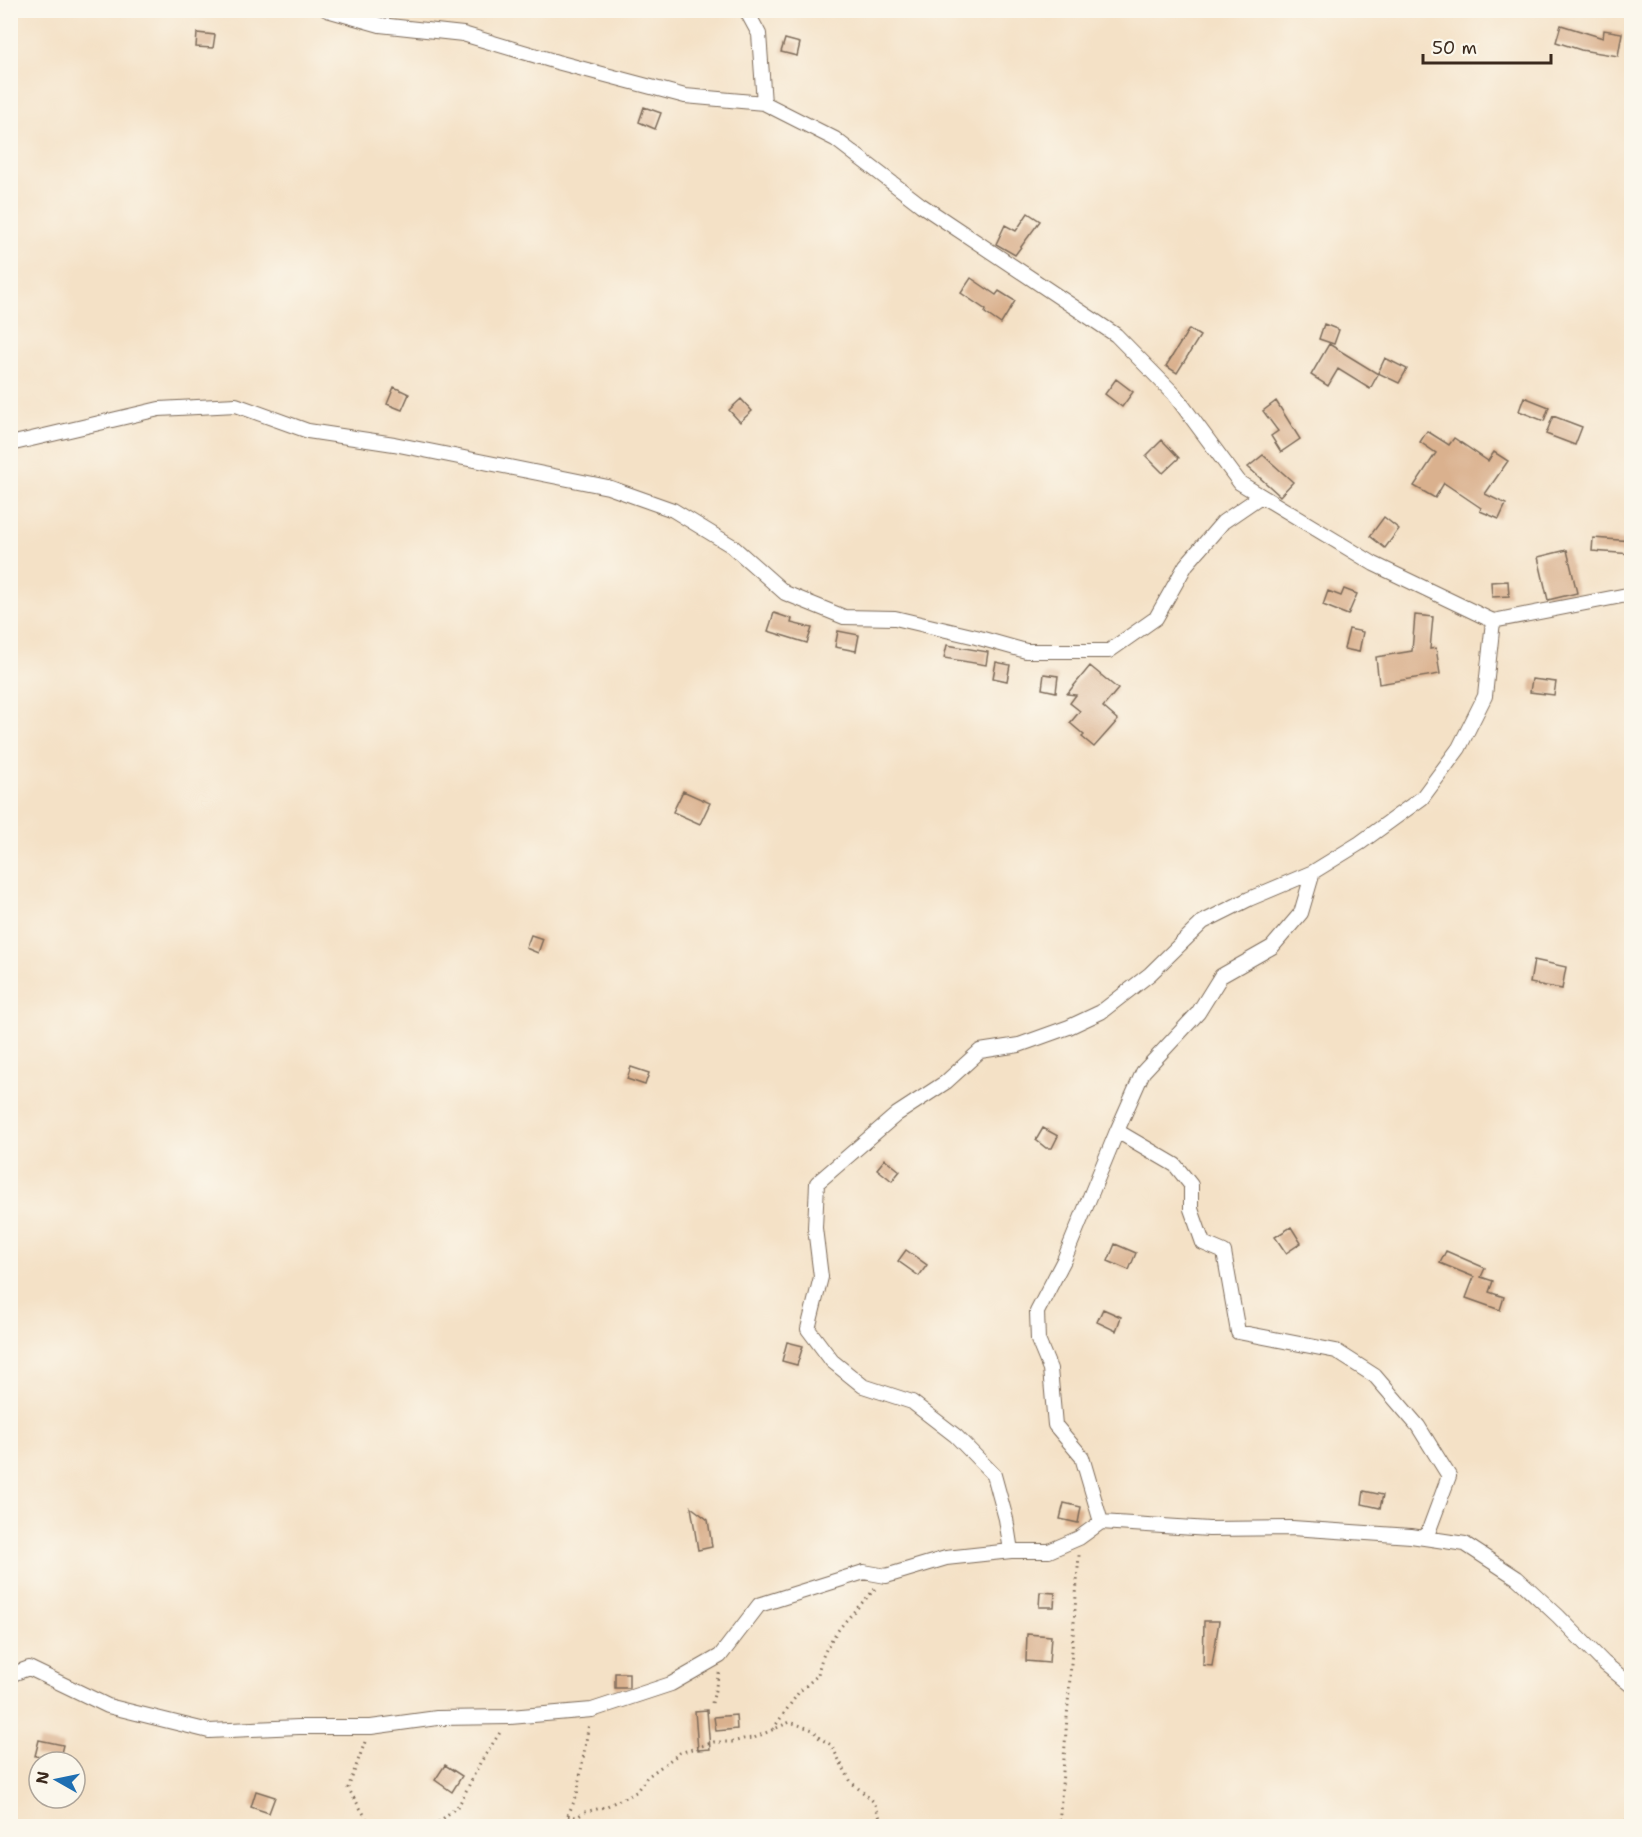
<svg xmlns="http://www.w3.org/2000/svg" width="1642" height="1837" font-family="'Shantell Sans',sans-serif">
<rect width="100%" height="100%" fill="#fbf7ec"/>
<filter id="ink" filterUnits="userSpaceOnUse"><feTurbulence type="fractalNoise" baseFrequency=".0167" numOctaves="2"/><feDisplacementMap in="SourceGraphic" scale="12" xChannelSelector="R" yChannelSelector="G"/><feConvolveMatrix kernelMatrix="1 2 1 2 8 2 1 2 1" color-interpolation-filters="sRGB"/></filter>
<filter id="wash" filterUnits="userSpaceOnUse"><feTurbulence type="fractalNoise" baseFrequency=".008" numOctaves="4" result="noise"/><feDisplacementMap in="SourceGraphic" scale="24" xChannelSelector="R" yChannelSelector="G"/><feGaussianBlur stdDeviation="1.35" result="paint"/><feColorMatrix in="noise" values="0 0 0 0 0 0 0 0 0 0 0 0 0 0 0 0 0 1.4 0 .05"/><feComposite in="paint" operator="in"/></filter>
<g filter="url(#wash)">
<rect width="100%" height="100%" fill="#f4e1c6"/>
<g id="blocks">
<path fill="#dab18e" d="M1561,25l42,13 1,-8 18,3 -4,23 -37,-6 -25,-8z
M197,33l18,2 -2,13 -17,-1z
M785,39l15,4 -3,13 -16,-4z
M644,107l17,6 -6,16 -16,-7z
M1028,213l12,8 -25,34 -19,-11 9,-19 11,6z
M971,278l25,17 3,-4 16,10 -14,23 -16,-11 1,-3 -25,-17z
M1324,324l15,6 -5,14 -15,-5z
M1189,329l11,7 -23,37 -11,-7z
M1329,344l49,30 -8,15 -32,-20 -10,17 -17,-11z
M1385,358l22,11 -8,14 -21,-10z
M1116,379l17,13 -11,15 -17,-13z
M394,387l15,7 -7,16 -15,-6z
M1524,397l25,10 -5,14 -25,-10z
M741,399l11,12 -12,11 -11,-12z
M1276,401l24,38 -19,13 -10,-16 7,-5 -15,-20z
M1553,416l29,11 -7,18 -29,-11z
M1427,431l22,14 5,-7 34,23 6,-9 14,9 -23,33 21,10 -7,15 -19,-8 1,-3 -37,-25 -9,15 -21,-12 22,-33 -16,-11z
M1162,440l17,18 -16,15 -17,-17z
M1263,455l30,27 -13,14 -32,-29z
M1384,517l15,12 -14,19 -15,-12z
M1593,538l39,3v13l-40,-3z
M1567,550l10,43 -29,7 -10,-43z
M1508,581l1,15 -17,1 -1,-15z
M1344,589l13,5 -9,21 -25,-10 5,-14 13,5z
M774,613l18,6 -1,4 21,5 -5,15 -39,-12z
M1415,615l18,2 -3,32 6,-1 4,26 -61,10 -3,-27 36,-6z
M1349,629l14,3 -4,20 -15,-3z
M838,631l21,4 -3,16 -21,-4z
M947,645l41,7 -2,13 -42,-7z
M996,662l14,3 -3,16 -14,-3z
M1090,666l28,23 -15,18 15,13 -24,27 -12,-10 2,-2 -14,-12 10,-12 -10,-8 6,-8 -9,-1z
M1044,674l14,2 -2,16 -14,-3z
M1532,679l24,3 -2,13 -24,-3z
M683,791l27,12 -10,21 -27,-12z
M531,935l12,4 -5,14 -12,-5z
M1534,960l32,7 -4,22 -32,-6z
M631,1067l18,6 -4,12 -18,-6z
M1043,1128l15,8 -6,12h-6l-10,-8z
M885,1159l15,12 -8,10 -15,-12z
M1291,1227l10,16 -15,10 -11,-16z
M1115,1244l21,9 -7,17 -21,-9z
M906,1250l21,15 -8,11 -21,-15z
M1446,1251l39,17 -4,9 12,4 -4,11 15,5 -4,13 -34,-12 8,-21 -34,-14z
M1103,1309l18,8 -5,14 -19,-9z
M787,1342l16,4 -6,19 -15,-4z
M1364,1491l19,4 -3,13 -18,-4z
M1064,1503l17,4 -3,16 -18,-4z
M691,1507l17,13 4,27 -14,3z
M1040,1592l15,1 -1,14h-15z
M1204,1621h15l-7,45 -9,-1z
M1027,1634l24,2 -2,27 -23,-2z
M615,1673h14v15h-14z
M707,1710l3,39 -12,1 -3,-39z
M736,1715l1,14 -21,2 -2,-14z
M39,1740l24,5 -4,16 -24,-5z
M445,1765l17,11 -10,16 -17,-12z
M256,1791l19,6 -6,16 -18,-6z"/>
</g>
</g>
<g filter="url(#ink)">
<use href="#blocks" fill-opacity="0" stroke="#7c6a59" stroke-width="1.5"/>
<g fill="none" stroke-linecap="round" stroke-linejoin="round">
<g stroke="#7c6a59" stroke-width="16">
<path id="street" d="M327,10l53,15 83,9 94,28 128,34 79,7 71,36 86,66 195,130 58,59 66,89 134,81 119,57 139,-27
M746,10l13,24 5,69
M10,444l149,-35 77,-4 72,26 86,13 214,43 65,23 59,36 53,47 59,24 51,1 81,19 50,14h83l47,-33 30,-53 37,-43 38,-26
M1117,1131l58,34 16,20v24l12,34 21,9 14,80 98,19 39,25 43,50 31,50 -23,62
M1101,1522l-19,-65 -27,-32 -5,-56 -12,-29 -1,-28 27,-52 53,-129 26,-59 55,-59 23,-37 51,-29 29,-34 12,-41 47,-29 62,-45 37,-50 26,-52 8,-75
M1011,1551l-5,-32 -12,-44 -38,-39 -44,-34 -49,-16 -31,-25 -24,-32 13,-52 -6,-49 2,-45 80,-69 49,-32 34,-31 39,-6 50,-18 32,-15 49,-38 53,-52 46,-23 64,-27
M10,1675l19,-7 79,38 101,25 90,-4h72l66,-9 73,-1 82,-7 79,-26 49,-28 39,-51 105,-33 22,4 60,-18 65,-7h38l30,-13 22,-16 108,7 83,-1 119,8 54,8 52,34 41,38 46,47 28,23
M1630,1826l2,-1"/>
</g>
<path stroke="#7c6a59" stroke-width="3" stroke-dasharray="1.5 4.5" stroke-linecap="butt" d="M712,1703l7,-30
M773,1729l26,-37 19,-17c4,-34 35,-62 57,-86
M365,1742l-17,46 23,38
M568,1816l9,1 8,-5 20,-5 31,-15 11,-15 33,-24 34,-11h19l10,-3 11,-1 36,-16 23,8 5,7 13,8 20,37 23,20 6,16 10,8
M434,1826l25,-21 21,-42 21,-32
M563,1826l14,-31 12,-72
M1059,1826l20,-271"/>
<use href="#street" stroke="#fff" stroke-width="14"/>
</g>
</g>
<rect width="1642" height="1837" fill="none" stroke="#fbf7ec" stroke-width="36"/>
<g transform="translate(57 1780) rotate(279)"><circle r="28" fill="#fbf7ec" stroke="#aea59a" stroke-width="1.5"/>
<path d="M0-4.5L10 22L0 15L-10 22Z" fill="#1f6fb2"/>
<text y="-9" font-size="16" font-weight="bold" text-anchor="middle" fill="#3b2a1e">N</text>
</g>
<path d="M1423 54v9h128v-9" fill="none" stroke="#3b2a1e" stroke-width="3"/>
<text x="1432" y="54" font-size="18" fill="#3b2a1e" stroke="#fbf7ec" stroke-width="4.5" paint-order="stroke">50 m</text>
</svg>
